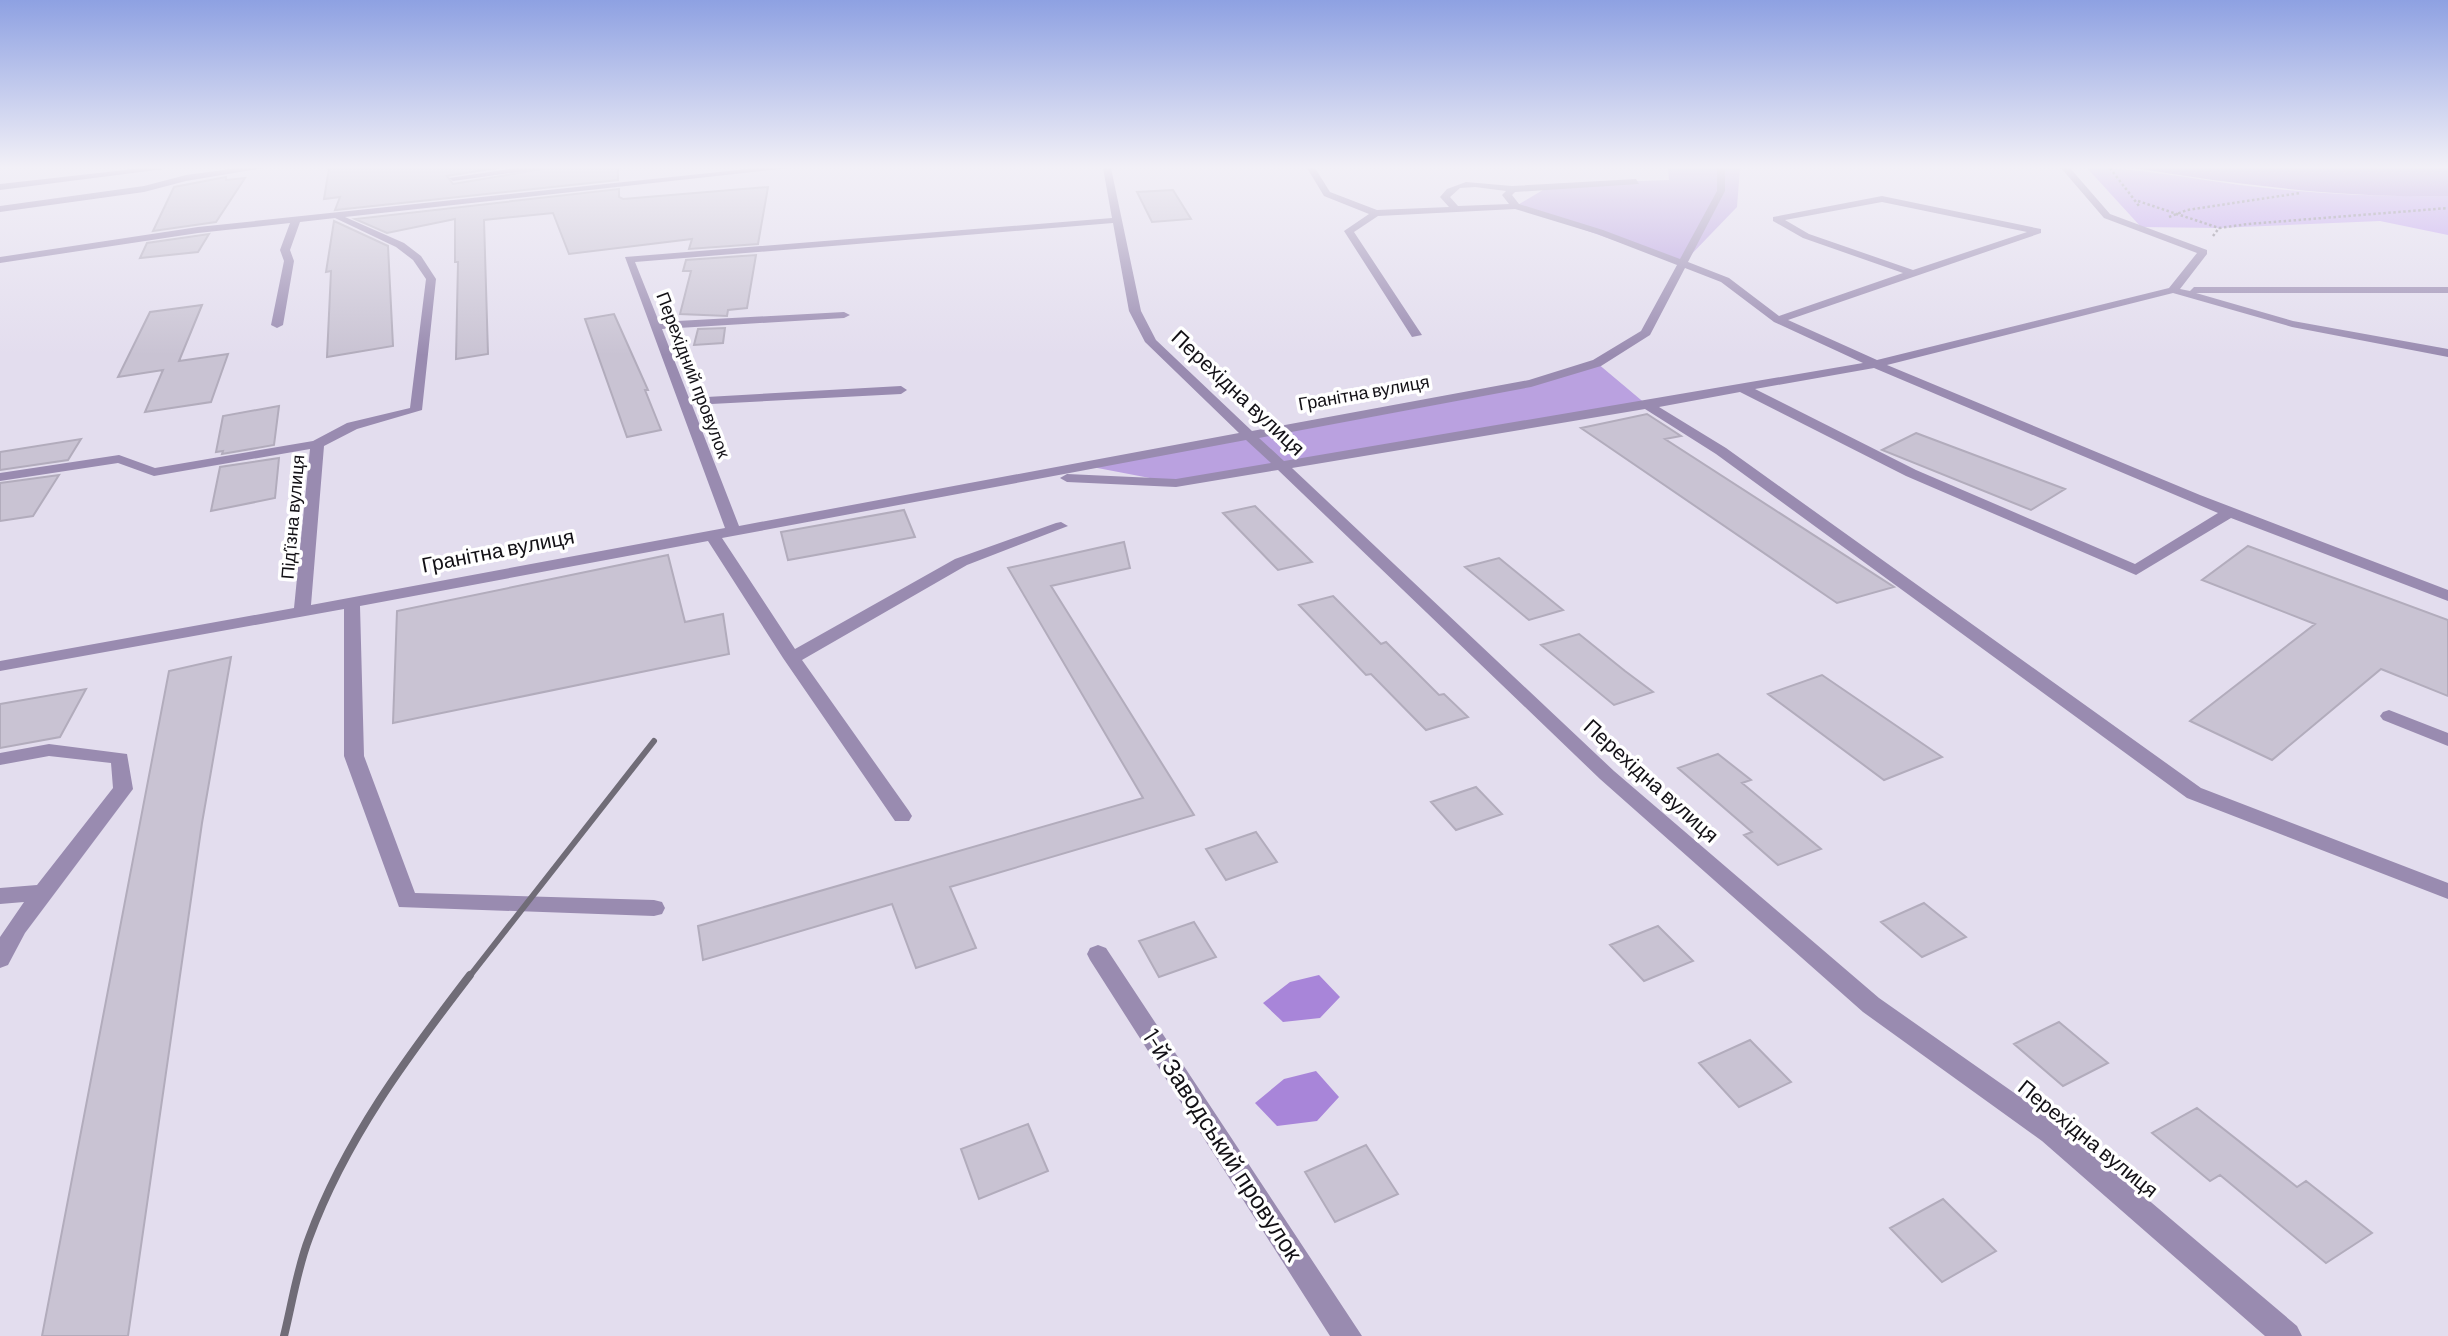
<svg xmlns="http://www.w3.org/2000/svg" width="2448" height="1336" font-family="Barlow,sans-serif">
<rect width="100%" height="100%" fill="#e3ddee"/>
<path fill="#baa1e0" d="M1668,168h72l-3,39 -55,57 -166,-58 37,-22 116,-4z
M1597,363l50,42 -471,78 -89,-17 444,-83z"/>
<path fill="#bc99ee" d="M2087,168c52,0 102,10 153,17 70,9 138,12 208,11v39l-68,-14 -161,7 -78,-1z"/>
<path fill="#a885d9" d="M2134,168h314v28c-106,2 -209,-11 -314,-28z
M1319,975l21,22 -20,21 -37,4 -20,-19 27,-21z
M1316,1071l23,26 -22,24 -40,5 -22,-23 29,-24z"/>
<path fill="#c9c3d3" stroke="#b2acbc" stroke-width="2" d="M329,168h168l-50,8 6,8 96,-16h69v12l-283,30 5,-13 -16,2z
M226,177v3l19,-2 -29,44 -63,9 21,-44z
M768,187l-10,57 -69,5 3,-10 -123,15 -16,-41 -69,7 4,134 -32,5 2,-97h-3v-43l-68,14 -32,-14 264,-30v8l4,2z
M1173,190l18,29 -39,3 -15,-30z
M334,221l54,25 5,100 -66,11 4,-86 -5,1z
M209,234l-11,18 -58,6 7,-15z
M756,255l-9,53 -19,2 -1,6 -47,-2 11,-43h-8l3,-11z
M202,305l-23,56 49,-7 -17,48 -66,10 18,-42 -45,7 32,-65z
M614,314l34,76h-3l16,40 -34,7 -42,-118z
M725,328l-2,15 -29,2 4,-16z
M279,406l-5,39 -52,9 1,-3 -7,1 7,-36z
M1647,414l34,22 -16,3 229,148 -57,16 -256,-175z
M1916,433l149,56 -34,21 -149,-60z
M81,439l-13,21 -68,10v-18z
M279,458l-4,40 -64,13 9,-44z
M59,475l-26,41 -33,5v-38z
M1255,506l57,56 -34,8 -55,-57z
M904,510l11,27 -127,23 -7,-28z
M1124,542l6,26 -79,18 143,229 -244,72 26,61 -60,20 -24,-64 -189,56 -5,-34 445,-128 -135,-230z
M2248,546l200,74v76l-67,-27 -109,91 -82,-39 125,-97 -113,-44z
M668,555l17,67 38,-8 6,40 -336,69 4,-112z
M1499,558l64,52 -34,10 -64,-53z
M1333,596l48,48 5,-2 53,53 5,-1 24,23 -42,13 -55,-56 -5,1 -67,-70z
M1579,634l46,37 28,21 -39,13 -73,-60z
M231,657l-29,166 -74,513h-86l127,-665z
M1822,675l120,82 -58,23 -116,-86z
M86,689l-26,48 -60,11v-44z
M1718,754l33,26 -9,3 79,66 -43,16 -34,-30 8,-3 -74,-64z
M1476,787l26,27 -46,16 -25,-28z
M1256,832l21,30 -51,18 -20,-31z
M1924,903l42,34 -44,20 -41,-35z
M1194,922l22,35 -57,20 -20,-36z
M1658,926l35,35 -49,20 -34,-36z
M2059,1022l49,41 -45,23 -49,-42z
M1750,1040l41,42 -52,25 -40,-44z
M2197,1108l100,79 9,-6 66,52 -46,30 -106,-88 -10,6 -58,-48z
M1028,1124l20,47 -69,28 -18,-50z
M1366,1145l32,49 -63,28 -30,-50z
M1943,1199l53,52 -54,31 -52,-54z"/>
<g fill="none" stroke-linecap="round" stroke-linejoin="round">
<path stroke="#716d77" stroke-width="2.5" stroke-dasharray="2.5 2.5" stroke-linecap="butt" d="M2110,168l29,38
M2138,201l81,27
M2169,217l18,-7 113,-17
M2213,236l6,-8 29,-4 200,-16"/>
<path fill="#998bb0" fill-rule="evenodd" d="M143,168l21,1 -164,21v-6z
M238,168h25l-77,13 -42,11 -144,20v-6l144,-20 42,-11z
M517,168h30l-94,13 -4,-3z
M757,168h32l-444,49 59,26 17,13 15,23 -14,131 -65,19 -33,17 -13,159 414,-77 -100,-271 487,-39 -9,-50h8l30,143 15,29 96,91 277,-51 64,-20 48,-29 36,-66 -80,-31 -82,-25 -137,7 -24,16 68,103 -10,2 -68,-106 25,-17 -45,-18 -17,-28h8l15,24 47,18 72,-3 -9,-10 7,-8 19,-7 46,4 124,-7 3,5 -124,8 -3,3 7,9 84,26 77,29 37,-68v-23h8v23l-37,71 41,16 50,38 124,-43 -100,-35 -30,-17v-4l109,-21 159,33v4l-253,87 89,40 292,-72 28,-35 -93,-35 -43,-50h9l40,46 97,36v4l-27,35 10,2 4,-4h254v6h-252l97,28 155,28v8l-156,-30 -119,-34 -286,72 313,130 248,95v11l-217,-83 -95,57 -230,-99 -166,-84 -81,15 67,41 475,340 247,95v16l-261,-101 -471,-344 -71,-45 -353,59 322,303 265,227 181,127 237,201 5,10h-37l-223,-195 -179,-129 -263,-233 -322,-309 -102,17 -109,-5 -7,-4 7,-4 109,5 95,-16 -25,-23 -524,98 73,111 160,-90 101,-36 5,-1 7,4 -101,39 -165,95 107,151 3,5 -3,5h-14l-112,-163 -75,-117 -348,65 4,150 51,137 239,7 8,2 3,6 -3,6 -8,2 -255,-9 -55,-151v-147l-344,62v-10l294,-53 16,-159 -156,27 -36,-13 -118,18v-8l119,-18 36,13 158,-27 34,-18 63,-15 16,-129 -13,-19 -17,-13 -61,-29 -35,4 -10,28 4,11 -11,64 -6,3 -6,-3 13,-64 -4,-11 10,-27 -92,10 -198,30v-6l198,-30zM1475,187l31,4 -4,4 7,9 -51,2 -8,-9 10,-9zM1882,202l145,30 -114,38 -104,-36 -24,-14zM1113,223l16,88 16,31 94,91 -500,93 -47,-121 209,-11 6,-4 -6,-4 -212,12 -27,-69 182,-11 6,-3 -6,-3 -185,10 -24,-60zM1685,268l36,14 53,40 89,41 -579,98 -25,-23 272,-51 70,-21 49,-31zM1874,368l344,145 -83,51 -219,-94 -161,-81z
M2389,710l59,23v13l-65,-26 -3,-4 3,-4z
M49,744l78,10 6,35 -108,144 -17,32 -8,3v-31l24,-35 -24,2v-16l37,-3 76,-97 -2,-25 -62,-7 -49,9v-12z
M1098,945l8,3 256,388h-32l-240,-376 -3,-6 3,-6z"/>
<path stroke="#706c77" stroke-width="6" d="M469,977l185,-236"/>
<path stroke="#706c77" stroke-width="8" d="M284,1336c8,-32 13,-67 25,-98 36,-98 98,-181 161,-263"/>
</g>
<linearGradient id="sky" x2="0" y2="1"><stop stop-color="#8ea1e2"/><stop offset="0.47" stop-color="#f2f0f7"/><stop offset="1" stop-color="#f2f0f7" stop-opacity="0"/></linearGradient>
<rect width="2448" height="355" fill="url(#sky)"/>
<g text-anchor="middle" stroke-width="7" stroke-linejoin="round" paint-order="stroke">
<g font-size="18" fill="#131116" stroke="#fff">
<text transform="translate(693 375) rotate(69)" y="6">Перехідний провулок</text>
<text transform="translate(1364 393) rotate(-10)" y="6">Гранітна вулиця</text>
<text transform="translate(293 517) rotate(-85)" y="6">Підʼїзна вулиця</text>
</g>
<g font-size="21" fill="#131116" stroke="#fff">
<text transform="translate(1238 393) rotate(43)" y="7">Перехідна вулиця</text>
<text transform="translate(498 551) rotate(-11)" y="7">Гранітна вулиця</text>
<text transform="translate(1651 781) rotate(42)" y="7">Перехідна вулиця</text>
<text transform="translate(2088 1139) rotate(39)" y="7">Перехідна вулиця</text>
</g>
<g font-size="24" fill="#131116" stroke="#fff">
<text transform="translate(1222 1145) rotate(57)" y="8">1-й Заводський провулок</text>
</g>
</g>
</svg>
